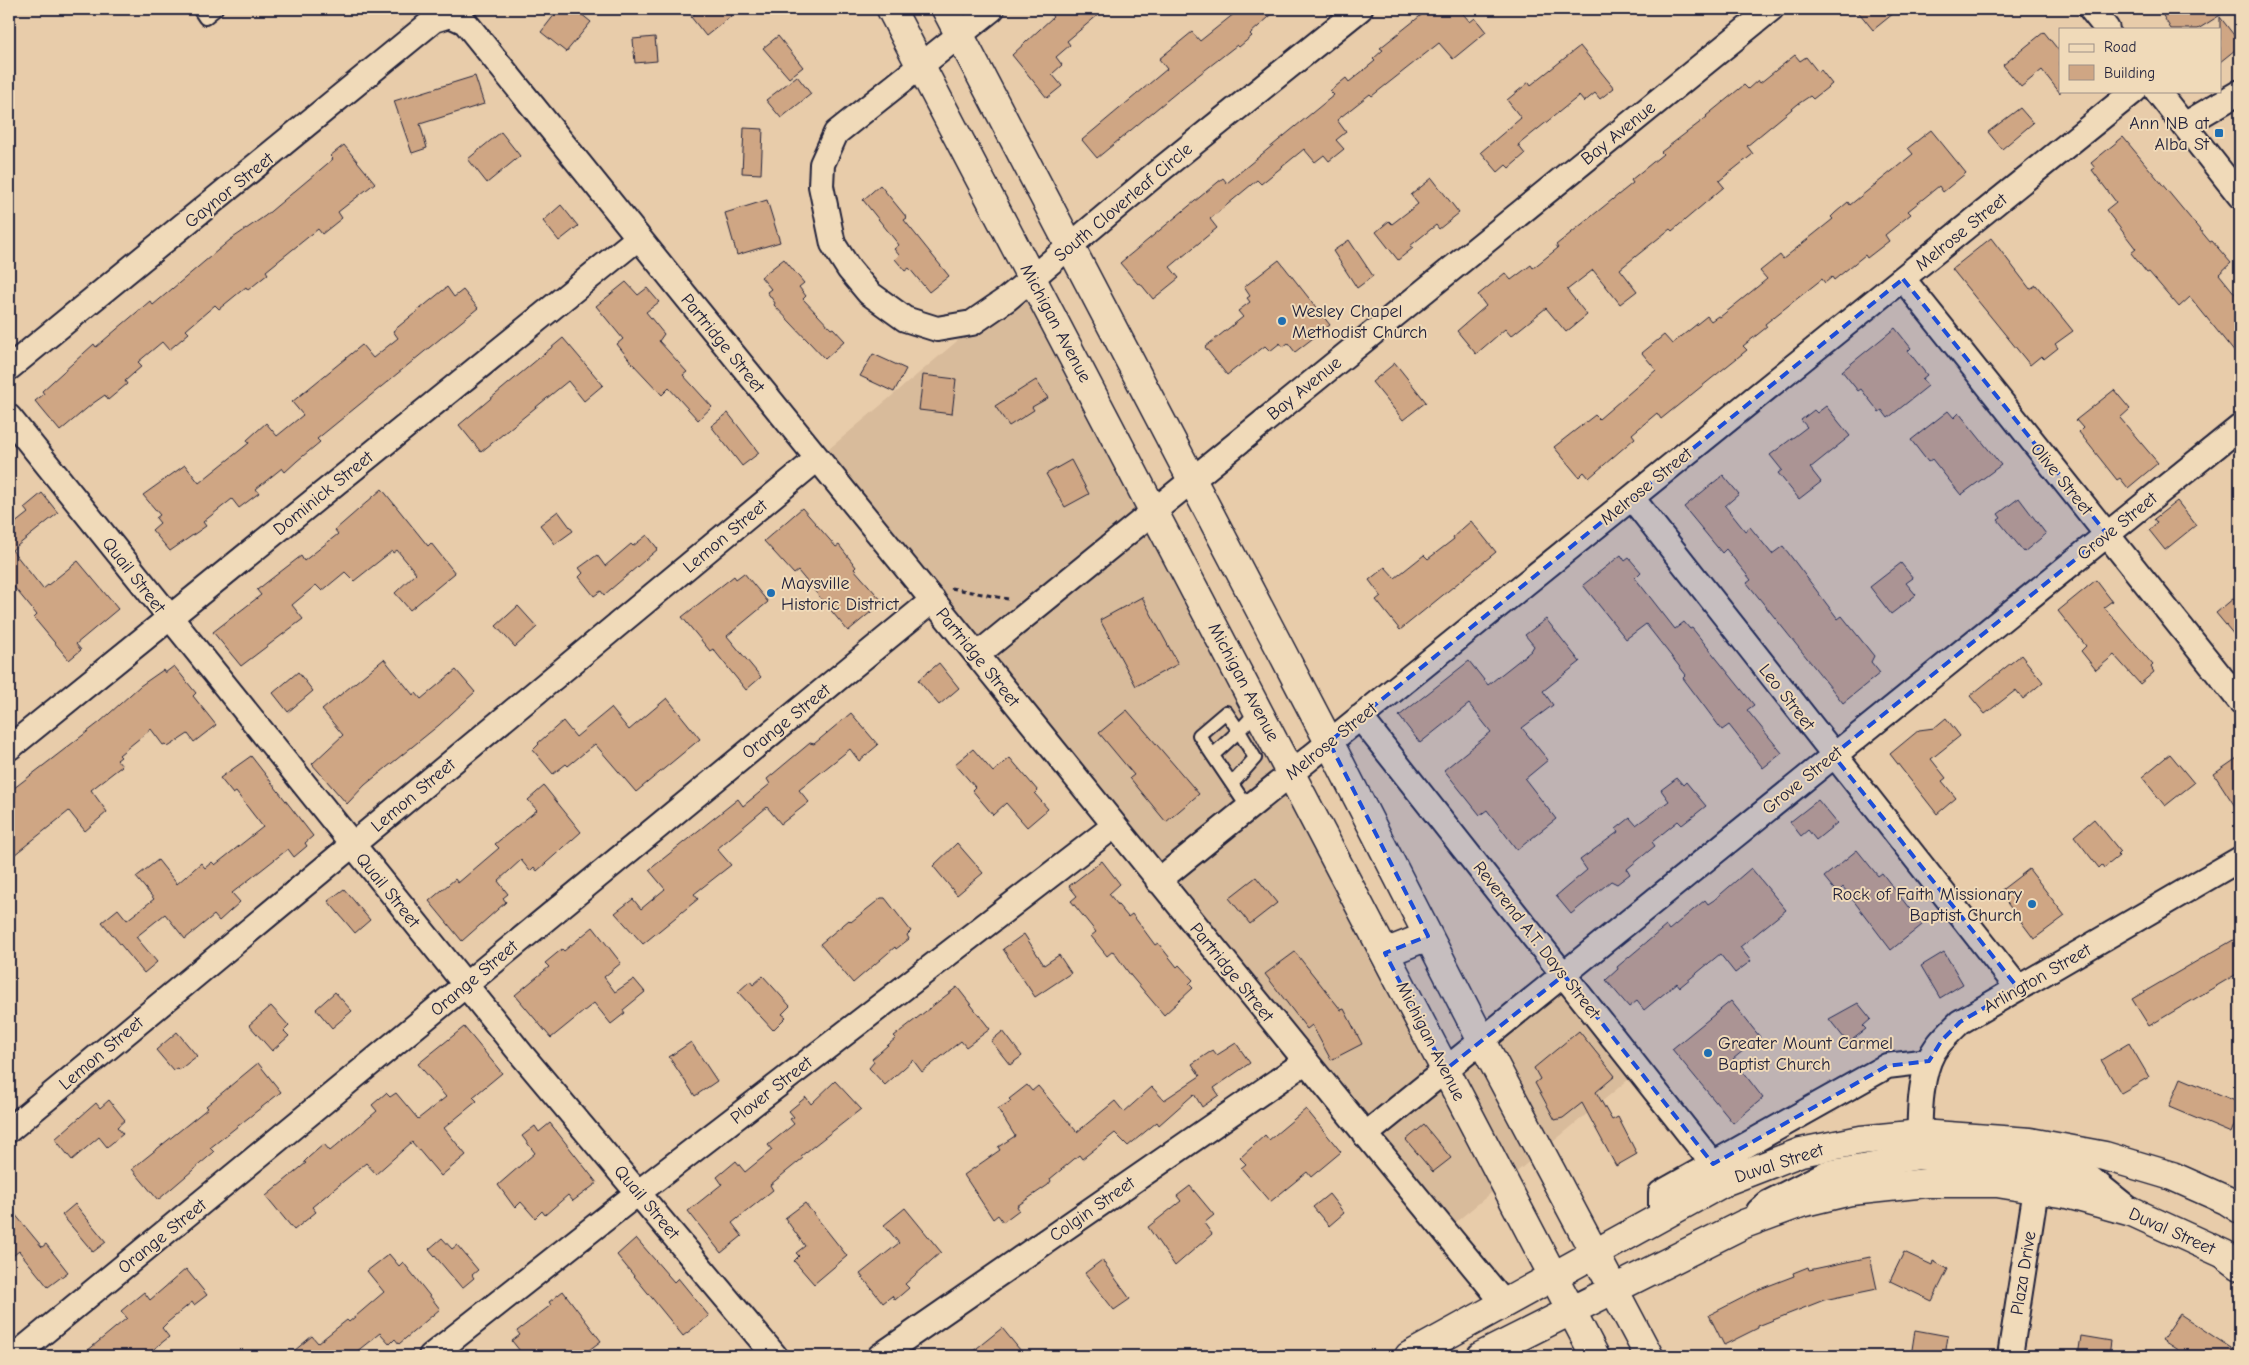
<svg xmlns="http://www.w3.org/2000/svg" width="2249" height="1365" font-family="'Comic Neue',sans-serif">
<rect width="100%" height="100%" fill="#e8ccaa"/>
<filter id="ink" filterUnits="userSpaceOnUse"><feTurbulence type="fractalNoise" baseFrequency=".02" numOctaves="2"/><feDisplacementMap in="SourceGraphic" scale="10" xChannelSelector="R" yChannelSelector="G"/><feConvolveMatrix kernelMatrix="1 2 1 2 8 2 1 2 1" color-interpolation-filters="sRGB"/></filter>
<g filter="url(#ink)">
<path fill="#d8bb9b" d="M1032,278l413,792 119,-95 76,95 -195,161 -628,-772z"/>
<path fill="#cfa684" stroke="#22223b" d="M559,9h16l16,13 -25,30 -25,-20z
M701,9h39l-34,27 -15,-19z
M1047,9h58l-38,32 3,4 -14,12 6,8 -10,9 10,12 -15,12 -35,-43 41,-38z
M1240,9h38l-28,25 2,2 -13,11 -2,-2 -55,43 -85,70 -15,-18 85,-71 -8,-10 33,-27 8,9z
M1429,9h30l11,13 5,-4 11,14 -33,27 -14,-16 -67,53 -2,-2 -33,26 9,12 -10,8 8,9 -15,12 -5,-6 -9,7 -11,-13 -43,35 -4,-4 -47,39 7,9 -47,39 9,11 -26,21 -13,-16 -2,1 -18,-21 103,-85 4,5 63,-52 44,-36 -4,-4 16,-13 3,4 26,-21 -2,-2 10,-9 -3,-2z
M1856,9h43l-26,21z
M2159,9h71l-32,20h-27z
M2220,17l20,26v3l-20,16z
M2044,32l16,20v41l-18,-23 -21,17 -18,-22z
M778,36l25,31 -14,11 -26,-30z
M655,37l2,24 -22,2 -2,-24z
M1580,46l34,42 -14,11 -5,-6 -11,9 -5,-6 -61,49 7,9 -16,14 -3,-3 -8,7 -17,-20 40,-34 -14,-18 22,-18 2,3z
M1795,55l5,6 6,-4 12,15 3,-2 11,14 -19,15 -3,-3 -12,8 -51,42 6,8 -34,27 5,6 -52,44 -2,-2 -50,40 17,22 -17,13 -27,-34 -26,20 20,25 -21,17 -20,-24 -35,28 -6,-7 -29,25 -19,-23 29,-25 -8,-11 27,-22 6,7 20,-15 2,3 25,-20 -2,-3 77,-62 -2,-3 32,-26 -2,-2 46,-35 -1,-1 38,-31 4,4 10,-9 2,3z
M475,76l9,28 -64,20 7,24 -15,5 -18,-52z
M797,76l14,18 -30,24 -15,-18z
M2020,108l13,15 -31,26 -14,-17z
M744,128l19,1 -2,45 -19,-1z
M1931,130l35,43 -23,19 -4,-6 -31,25 3,3 -26,21 4,6 -22,17 -2,-3 -31,25 -2,-3 -7,6 -3,-4 -57,45 2,3 -24,19 4,4 -86,69 -4,-6 -25,21 3,4 -46,40 -5,-6 -5,5 -25,-30 41,-32 4,4 57,-49 -14,-17 22,-18 8,9 35,-28 4,5 7,-5 2,1 47,-38 -7,-8 20,-16 3,4 50,-40 -2,-2 4,-4 13,-11 2,3 63,-51 -5,-6z
M501,132l19,24 -33,27 -19,-24z
M2123,137l87,105 2,-1 19,22 -12,11 21,26v59l-50,-62 -11,10 -30,-35 -2,1 -16,-20 5,-4 -30,-39 10,-8 -24,-32 3,-2 -4,-5z
M344,145l31,38 -37,29 4,6 -20,16 -4,-5 -52,42 2,3 -20,16 -2,-3 -27,22 -4,-4 -29,25 3,3 -20,17 -7,-8 -24,20 4,4 -17,15 2,3 -19,16 -3,-5 -13,9 -32,27 -25,-30 9,-7 -2,-3 52,-47 2,3 54,-46 3,4 77,-65 35,-24 68,-57 -3,-3z
M1432,178l27,35 -20,16 -3,-4 -26,21 3,2 -15,12 -22,-28 13,-11 3,3 26,-20 -7,-9z
M880,185l27,33 -3,2 45,56 -20,16 -20,-24 -4,3 -10,-12 4,-4 -5,-6 5,-4 -36,-45z
M767,200l13,42 -43,13 -12,-42z
M561,205l17,21 -19,15 -16,-20z
M1991,238l39,51 6,-4 37,46 -18,13 3,4 -14,11 -3,-3 -11,9 -78,-96z
M1349,240l24,36 -16,12 -24,-37z
M784,259l20,24 -5,4 7,9 -3,3 28,30 2,-1 12,13 -20,18 -51,-54 1,-2 -8,-11 4,-3 -10,-12z
M1279,260l51,65 -35,27 -7,-9 -5,4 -3,-4 -10,8 -5,-5 -38,29 -22,-28 38,-30 -5,-6 12,-9 -3,-4 3,-2 -6,-9z
M626,282l12,13 9,-7 12,14 -13,10 18,22 -5,7 28,31 -4,3 29,32 -14,13 -29,-32 -7,7 -30,-32 -15,-19 6,-5 -27,-33z
M447,287l7,10 9,-7 15,18 -161,131 3,3 -23,19 -12,11 -3,-4 -26,21 3,4 -20,15 -7,-9 -29,23 3,4 -36,25 -18,-21 8,-7 -4,-5 4,-3 -17,-20 42,-30 14,18 50,-40 -2,-3 19,-17 11,13 26,-21 -11,-13 70,-57 11,13 25,-20 -5,-7z
M1895,328l16,20 -3,3 19,24 -5,4 6,7 -40,32 -6,-8 -3,2 -18,-23 -3,2 -16,-20z
M563,338l40,47 -19,16 -16,-20 -87,71 -22,-27z
M873,354l33,15 -12,23 -34,-16z
M1395,363l31,39 -23,18 -31,-38z
M923,375l33,4 -4,35 -33,-4z
M1036,380l12,18 -16,9 2,3 -25,16 -14,-20z
M2114,390l16,19 -10,9 38,45 -30,25 -8,-10 -3,2 -38,-48 4,-4 -7,-8z
M1826,406l24,30 -40,32 11,14 -22,17 -21,-26 4,-3 -12,-15 37,-28 -6,-7 13,-10 3,3z
M1948,411l6,7 5,-5 42,52 -40,30 -29,-36 -4,3 -17,-22z
M728,413l31,40 -17,13 -31,-40z
M1071,460l18,34 -24,13 -19,-33z
M1723,475l16,19 -14,12 20,25 5,-4 22,27 11,-8 55,73 4,-3 32,40 -3,6 9,11 -37,30 -96,-120 4,-3 -25,-31 -4,4 -38,-46z
M382,489l46,57 3,-3 24,30 -45,37 -15,-17 21,-20 -19,-23 -4,3 -1,-2 -38,30 -9,-9 -23,19 -6,-6 -24,20 11,14 -62,47 -28,-34 48,-37 -4,-5 14,-11 30,-23 3,5 34,-27 -3,-4z
M42,493l16,20 -46,37 31,39 35,-28 40,48 -42,35 5,6 -12,10 -35,-42 3,-3 -28,-34v-53l19,-15 -4,-5z
M2019,498l27,36 -22,18 -26,-32 3,-2 -3,-4z
M2177,501l19,24 -31,25 -16,-20 8,-7 -3,-4z
M802,508l34,39 3,-2 17,22 -2,2 29,33 -35,29 -50,-60 -4,3 -30,-33z
M558,511l15,20 -18,13 -15,-19z
M1471,521l25,31 -96,78 -24,-30 5,-4 -12,-16 16,-13 10,11 29,-23 4,4 26,-20 -1,-2z
M647,535l11,14 -54,46 -3,-4 -7,5 -15,-19 4,-4 -4,-5 18,-13 8,11 26,-22 2,2z
M1621,555l4,6 4,-3 12,14 -6,6 40,51 9,-7 6,7 2,-1 62,77 -7,5 35,43 -19,15 -34,-43 -7,5 -39,-52 3,-3 -40,-51 -20,15 -43,-54z
M1901,563l12,15 -7,5 10,12 -25,19 -21,-27z
M744,573l24,29 -41,34 34,41 -15,13 -33,-41 -3,2 -28,-34 52,-41 2,3z
M2096,580l16,21 -8,6 49,58 -2,2 3,5 -14,12 -26,-29 -18,15 -15,-19 5,-5 -28,-35z
M2240,593v49l-24,-29z
M1142,597l36,67 -42,22 -36,-66z
M518,606l19,21 -22,20 -19,-21z
M1546,619l34,43 -37,29 10,14 -31,23 26,32 -23,19 31,40 -39,31 -30,-40 -7,5 -36,-45 47,-38 -22,-28 -49,39 -21,-27 70,-55 19,24 43,-34 3,-5 -9,-11z
M2021,655l22,27 -20,17 -7,-9 -31,24 -15,-18z
M384,659l29,36 3,-2 5,6 35,-29 19,22 -36,33 -74,60 -18,19 -35,-40 31,-29 -21,-25z
M939,663l20,25 -20,17 -21,-25z
M174,666l22,27 -3,3 23,29 -22,17 -6,-8 -20,13 -3,-3 -2,1 -12,-16 -32,26 2,2 -4,3 5,6 -31,24 16,22 -22,19 -16,-20 -60,48v-67l91,-70 40,-36 23,-16 2,3z
M298,672l15,19 -25,21 -15,-19z
M667,698l33,41 -64,53 -41,-48 -27,22 -2,-2 -13,10 -20,-24 6,-6 -1,-1 25,-22 13,16 35,-29 18,22z
M1127,710l72,84 -33,28 -36,-44 4,-3 -35,-42z
M851,713l27,32 -19,16 -9,-12 -51,41 10,12 -28,22 -14,-17 -50,42 14,16 -37,29 4,5 -55,45 -28,-31 18,-14 8,10 24,-20 -16,-19 89,-71 5,7 27,-22 -3,-5 43,-36 4,1z
M1946,718l14,18 -29,23 15,19 -4,3 14,17 -19,16 -47,-60 29,-24 15,-2z
M973,749l20,23 17,-14 28,33 -3,3 13,15 -21,18 -21,-24 -13,12 -21,-25 3,-3 -20,-23z
M2170,754l24,29 -29,23 -23,-29z
M251,756l62,80 -8,7 2,3 -13,11 -6,-8 -56,44 8,9 -21,19 -5,-6 -29,24 -20,-25 -29,23 21,25 -13,11 -42,-51 16,-13 9,11 27,-21 -18,-22 22,-17 19,24 24,-21 4,5 7,-6 3,3 48,-38 -27,-35 -3,2 -13,-16z
M2240,756v58l-26,-40z
M1677,778l6,7 3,-3 20,24 -24,19 -4,-4 -26,21 3,4 -28,23 3,5 -13,10 -6,-3 -40,33 -15,-18 31,-26 -7,-10 38,-28 -2,-3 14,-11 6,7 33,-24 -8,-11z
M544,786l37,46 -44,39 -3,-4 -4,4 -9,-11 -23,21 10,13 -5,4 3,4 -44,39 -33,-40 26,-22 3,4 41,-35 -4,-4 42,-34 -9,-10z
M1818,800l19,23 -21,17 -8,-10 -7,6 -11,-14z
M2094,819l26,32 -3,3 2,2 -15,12 -2,-3 -3,3 -25,-32z
M957,843l26,30 -26,22 -24,-29z
M1857,850l21,26 4,-3 40,52 -31,25 -48,-63 -6,6 -13,-16z
M1102,861l18,23 -11,10 19,23 4,-3 23,31 3,-2 19,24 2,-2 14,15 -4,4 4,4 -29,27 -33,-39 -18,-25 -6,5 -16,-20 5,-4 -25,-31 6,-5 -8,-10z
M1751,868l35,42 -46,37 11,14 -16,12 -15,-19 -40,33 -3,-4 -33,27 -7,-9 -8,6 -23,-27 12,-11 -1,-2 49,-41 3,4 36,-30 3,4 6,-4z
M2029,869l36,47 -31,23 -35,-47z
M1256,877l21,26 -27,21 -21,-26z
M344,889l26,31 -15,13 -27,-32z
M881,898h4l26,33 -4,4 2,4 -13,10 -1,-2 -42,36 -33,-39 29,-24 2,2z
M593,927l28,36 -17,14 11,15 19,-13 11,13 -22,18 2,3 -14,11 -17,-21 -43,35 -36,-43 34,-28 -4,-4 17,-14 2,2z
M1024,934l20,31 15,-10 12,18 -36,24 -32,-48z
M2240,936v36l-91,54 -17,-27z
M1295,952l46,58 3,-1 18,35 -31,16 -19,-35 -5,4 -42,-55z
M1944,952l19,32 -23,14 -19,-32z
M763,976l27,30 -8,8 4,3 -13,13 -35,-38 12,-11 3,4z
M957,987l33,42 -24,18 -5,-6 -39,31 -9,-12 -28,25 -16,-17 5,-6 -2,-3 24,-21 -2,-2z
M335,992l17,19 -20,17 -16,-19z
M1731,1001l29,36 -27,22 30,39 -30,25 -61,-74z
M1858,1003l13,16 -8,7 3,3 -18,14 -19,-24z
M271,1006l18,20 -5,5 5,5 -17,15 -23,-26z
M464,1027l38,46 -29,24 4,4 -33,27 22,27 -25,21 -29,-34 -36,32 -10,-11 -54,44 4,5 -22,18 -28,-34 40,-33 -2,-1 5,-5 15,-13 6,7 47,-40 -5,-6 14,-12 4,4 6,-4 22,26 28,-22 -28,-33z
M1003,1031l19,25 -12,9 -19,-24z
M1579,1031l36,45 -19,16 16,28 6,-3 19,37 -21,12 -34,-63 -19,15 -8,2 -20,-37 5,-4 -6,-11z
M177,1032l20,24 -18,14 -2,-2 -4,2 -17,-20z
M691,1042l26,39 -22,15 -26,-39z
M1236,1043l14,20 -36,25 5,7 -17,12 -8,-13 -35,31 -2,-3 -29,24 -13,-13 -33,26 -3,-4 -29,24 1,2 -3,4 -31,21 2,4 -16,12 -5,-7 -5,4 -29,-44 36,-25 -2,-3 17,-11 -17,-27 13,-8 -2,-2 18,-14 5,6 6,-5 39,46 38,-31 9,11 28,-25 12,13 36,-24 -8,-12 21,-14 4,5z
M2129,1043l20,34 -28,16 -20,-33z
M258,1063l23,29 -71,56 4,4 -56,48 -26,-31 76,-61 -2,-2z
M2181,1078l59,25v7l-9,23 -62,-26z
M835,1081l26,28 -60,47 2,2 -33,27 3,5 -41,33 10,13 -21,17 -33,-42 34,-27 -5,-7 19,-16 9,11 27,-22 -4,-5 26,-21 -4,-5 4,-2 -5,-6 17,-14 5,7z
M109,1100l16,20 -8,7 6,7 -16,13 -8,-10 -27,23 -17,-21 41,-36 4,5z
M1306,1109l35,43 -30,25 -4,-5 -37,30 -29,-34 5,-4 -6,-6 25,-23 4,5z
M550,1123l47,60 -24,18 -5,-6 -23,20 -3,-4 -7,7 -14,-16 -6,6 -17,-23 37,-32 -13,-17 13,-10 4,6z
M1424,1125l27,33 -18,14 -27,-32z
M1190,1186l24,29 -10,8 8,11 -37,32 -27,-39 33,-26 -4,-5z
M1329,1194l15,19 -15,13 -16,-19z
M805,1203l42,53 -33,28 -20,-23 5,-5 -3,-3 9,-7 -20,-28z
M75,1204l31,38 -13,10 -31,-37z
M9,1207l33,40 4,-3 22,28 -20,15 -29,-36 -10,8z
M905,1208l36,44 -36,32 4,4 -14,12 -3,-4 -9,7 -23,-29 39,-31 -15,-18z
M442,1238l10,11 5,-4 21,25 -6,5 2,3 -12,10 -33,-39z
M636,1238l38,44 4,-4 31,38 -26,20 -66,-81z
M1904,1252l28,13 1,-4 15,8 -16,32 -42,-20z
M389,1254l10,12 4,-4 37,47 -41,35 -4,-5 -5,5 -10,-11 -29,23h-63l24,-20 6,7 29,-23 2,2 35,-30 -17,-21z
M1870,1257l7,32 -53,11 -66,26v2l-34,17 -15,-30 51,-26 34,-13 -1,-3 15,-6 1,3z
M1102,1260l28,39 -16,11 -29,-37z
M186,1269l21,26 -13,10 -2,-3 -24,20 -6,6 7,9 -24,19h-64l46,-38 -6,-7 23,-19 6,8z
M563,1291l38,50 -20,15h-57l-12,-15 8,-6 -3,-4 34,-26 -2,-3z
M2180,1314l60,40v2h-53l-25,-16z
M1002,1328l23,28h-58z
M1915,1330l33,6 -3,20h-34z
M2081,1336l30,5 -2,15h-31z"/>
<g fill="none" stroke-linecap="round" stroke-linejoin="round">
<g stroke="#22223b" stroke-width="16">
<path id="service" d="M199,9l6,9 11,-9
M1213,755l26,-24 16,27 -23,26
M1248,808l-49,-73 27,-23 13,19 19,-21"/>
</g>
<g stroke="#22223b" stroke-width="28">
<path id="minor" d="M992,9l-156,124 -14,31 -1,22 12,58 16,25 20,24 36,26 32,10 35,-6 35,-24 152,-128 201,-162
M2091,9l16,20
M2157,91l83,105
M2184,125l56,-33
M1903,279l337,422
M9,368l425,-348 16,-5 15,7c155,194 313,387 469,580 190,234 378,469 570,701
M9,417l513,638 253,301
M1632,498l386,490
M977,655l794,-646
M1360,717l353,447
M9,748l629,-510
M1158,881l976,-790
M9,1130l808,-671
M1365,1135l875,-708
M1919,1157c1,-30 -1,-67 10,-96 6,-16 19,-27 31,-39l280,-163
M1759,1211l9,-8 59,-30 92,-16 95,5 42,7 34,9 40,32
M1661,1216v-23l226,-127 42,-5
M15,1356l918,-756
M431,1356l208,-164 475,-366
M880,1356l425,-294
M2010,1356l26,-167"/>
</g>
<g stroke="#22223b" stroke-width="31">
<path id="tertiary" d="M1409,1356l317,-175 75,-29 60,-12 59,-6 110,8 75,14 67,20 54,24 14,9
M1481,1356l263,-132 57,-21 50,-12 75,-8h71l70,11 65,18 92,42 16,12"/>
</g>
<g stroke="#22223b" stroke-width="31">
<path id="secondary" d="M891,9l704,1347
M946,9l383,733 153,299 167,315
M1385,953l43,-17"/>
</g>
<path stroke="#22223b" stroke-width="3" stroke-dasharray="5 4" stroke-linecap="butt" d="M951,588l57,11"/>
<use href="#service" stroke="#f0dab9" stroke-width="12"/>
<use href="#minor" stroke="#f0dab9" stroke-width="24"/>
<use href="#tertiary" stroke="#f0dab9" stroke-width="28"/>
<use href="#secondary" stroke="#f0dab9" stroke-width="28"/>
</g>
</g>
<path fill="#1d4ed8" fill-opacity="0.2" stroke="#1d4ed8" stroke-width="4" stroke-dasharray="10 6" stroke-linejoin="round" d="M1903,279l204,255 -274,221 185,233 -58,34 -18,18 -13,21 -42,5 -174,98 -149,-189 -119,95 -60,-117 43,-17 -99,-194z"/>
<g fill="#1f6fb2" stroke="#f0dab9" stroke-width="2">
<rect x="2214" y="128" width="10" height="10" rx="2.5"/>
<circle cx="1282" cy="321" r="5"/>
<circle cx="771" cy="593" r="5"/>
<circle cx="2032" cy="904" r="5"/>
<circle cx="1708" cy="1053" r="5"/>
</g>
<g text-anchor="middle" stroke-width="4" stroke-linejoin="round" paint-order="stroke">
<g font-size="18" fill="#22223b" stroke="#f0dab9" text-anchor="start">
<text x="2209" y="129" text-anchor="end">Ann NB at<tspan x="2209" dy="21">Alba St</tspan></text>
<text x="1292" y="317">Wesley Chapel<tspan x="1292" dy="21">Methodist Church</tspan></text>
<text x="781" y="589">Maysville<tspan x="781" dy="21">Historic District</tspan></text>
<text x="2022" y="900" text-anchor="end">Rock of Faith Missionary<tspan x="2022" dy="21">Baptist Church</tspan></text>
<text x="1718" y="1049">Greater Mount Carmel<tspan x="1718" dy="21">Baptist Church</tspan></text>
</g>
<g font-size="18" fill="#22223b" stroke="#f0dab9">
<text transform="translate(1618 133) rotate(-39)" y="6">Bay Avenue</text>
<text transform="translate(229 190) rotate(-39)" y="6">Gaynor Street</text>
<text transform="translate(1123 202) rotate(-40)" y="6">South Cloverleaf Circle</text>
<text transform="translate(1961 232) rotate(-39)" y="6">Melrose Street</text>
<text transform="translate(1056 323) rotate(62)" y="6">Michigan Avenue</text>
<text transform="translate(723 343) rotate(51)" y="6">Partridge Street</text>
<text transform="translate(1304 388) rotate(-39)" y="6">Bay Avenue</text>
<text transform="translate(2062 479) rotate(51)" y="6">Olive Street</text>
<text transform="translate(1646 486) rotate(-39)" y="6">Melrose Street</text>
<text transform="translate(323 493) rotate(-39)" y="6">Dominick Street</text>
<text transform="translate(2117 526) rotate(-39)" y="6">Grove Street</text>
<text transform="translate(725 536) rotate(-40)" y="6">Lemon Street</text>
<text transform="translate(134 575) rotate(52)" y="6">Quail Street</text>
<text transform="translate(978 657) rotate(51)" y="6">Partridge Street</text>
<text transform="translate(1244 682) rotate(62)" y="6">Michigan Avenue</text>
<text transform="translate(1787 697) rotate(52)" y="6">Leo Street</text>
<text transform="translate(786 721) rotate(-39)" y="6">Orange Street</text>
<text transform="translate(1331 741) rotate(-39)" y="6">Melrose Street</text>
<text transform="translate(1802 780) rotate(-39)" y="6">Grove Street</text>
<text transform="translate(413 795) rotate(-40)" y="6">Lemon Street</text>
<text transform="translate(388 890) rotate(51)" y="6">Quail Street</text>
<text transform="translate(1537 940) rotate(52)" y="6">Reverend A.T. Days Street</text>
<text transform="translate(1232 972) rotate(51)" y="6">Partridge Street</text>
<text transform="translate(474 978) rotate(-40)" y="6">Orange Street</text>
<text transform="translate(2037 978) rotate(-30)" y="6">Arlington Street</text>
<text transform="translate(1431 1041) rotate(63)" y="6">Michigan Avenue</text>
<text transform="translate(101 1053) rotate(-40)" y="6">Lemon Street</text>
<text transform="translate(771 1090) rotate(-38)" y="6">Plover Street</text>
<text transform="translate(1779 1163) rotate(-18)" y="6">Duval Street</text>
<text transform="translate(647 1202) rotate(50)" y="6">Quail Street</text>
<text transform="translate(1092 1209) rotate(-35)" y="6">Colgin Street</text>
<text transform="translate(2172 1231) rotate(24)" y="6">Duval Street</text>
<text transform="translate(162 1236) rotate(-39)" y="6">Orange Street</text>
<text transform="translate(2023 1273) rotate(-81)" y="6">Plaza Drive</text>
</g>
</g>
<rect width="2249" height="1365" fill="none" stroke="#f0dab9" stroke-width="30"/>
<rect x="15" y="15" width="2219" height="1335" fill="none" stroke="#22223b" stroke-width="2" filter="url(#ink)"/>
<rect x="2059" y="28" width="162" height="65" fill="#f0dab9" stroke="#9e9087"/>
<rect x="2069" y="44" width="25" height="8" fill="#f0dab9" stroke="#9e9087"/>
<text x="2104" y="52" font-size="15" fill="#22223b">Road</text>
<rect x="2069" y="65" width="25" height="15" fill="#cfa684" stroke="#9e9087"/>
<text x="2104" y="78" font-size="15" fill="#22223b">Building</text>
</svg>
